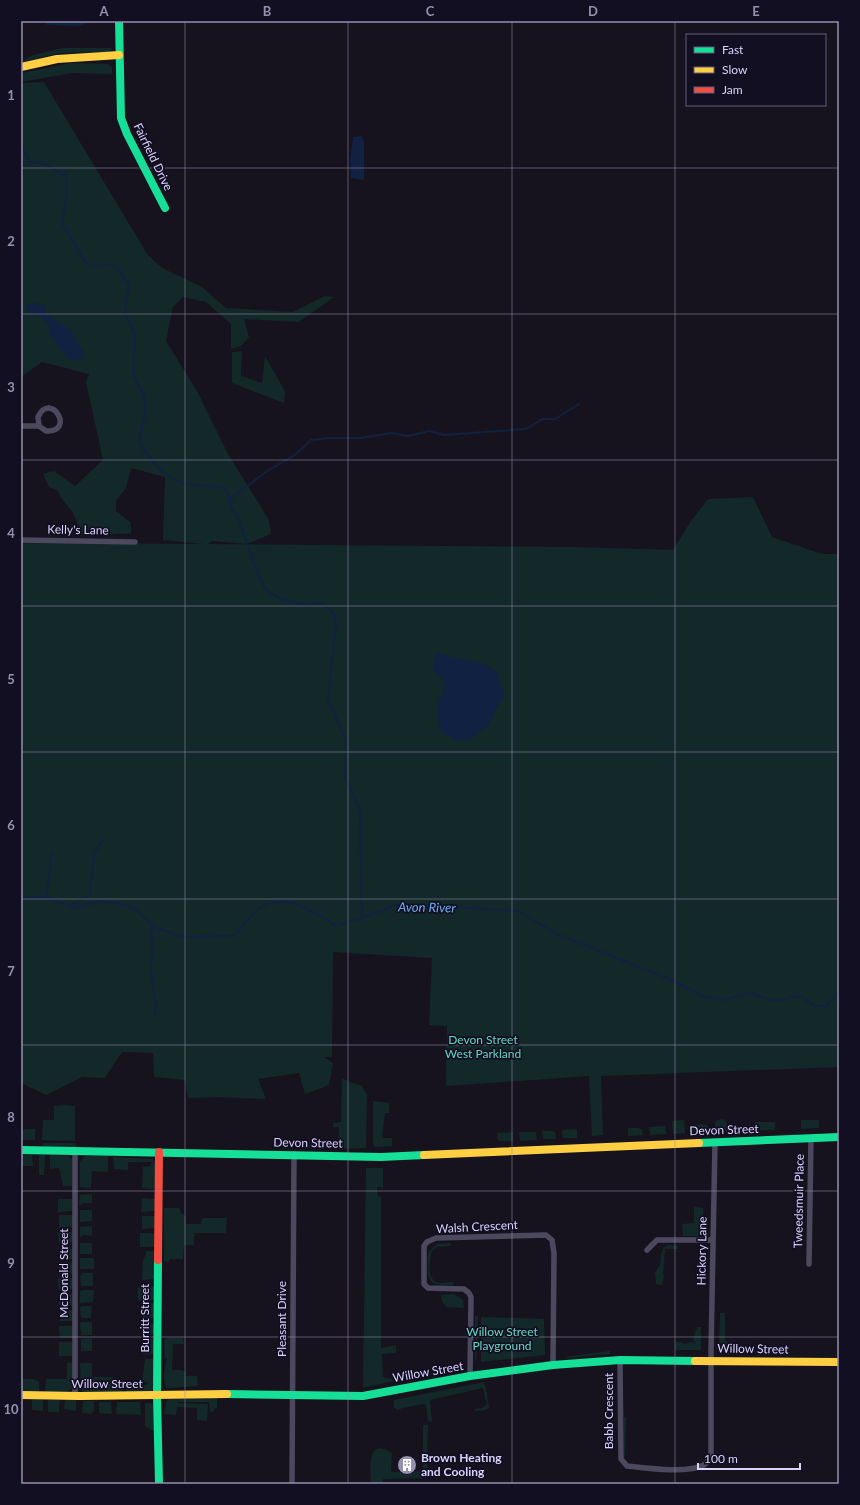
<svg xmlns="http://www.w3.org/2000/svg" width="860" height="1505" font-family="Lato,sans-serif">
<rect width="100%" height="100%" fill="#16131e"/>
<path fill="#132829" d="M63,48h48l1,2 -5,2 -46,1 -40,9 12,-7z
M70,63l38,1 4,3v7l-40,-1 -51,9 1,-9z
M44,82l103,172 15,14 40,19 24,21 67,4 32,-16 9,1 -35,25 -55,-3 5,18 -8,9 -10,3v-25l-25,-22 -23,-5 -10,10 -7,34 31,50 31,63 41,66 2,14 -24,10 -35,-3 -4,3 366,3 99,3 18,-29 17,-22 45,-2 19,40 50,17h17v513l-238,9 2,59 -11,1 -3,-60 -143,10 1,-60 -18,-1 3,-67 -99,-6 -1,105h-8l9,6 -4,22 -24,9 -6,-21 -41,6 8,20 -48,-2 -30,1 -3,-18 -31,-3 -1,-24 -31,-1 -17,26 -23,-1 -36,18 -25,-12v-540l183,1 -41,-4 2,-63 -34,-9 -5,20 -10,13v10l15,12v11c-17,-1 -32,3 -48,2l-11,-25 -11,-13 -3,-7 -9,-4 -6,-13 11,-3 21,15 28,-26 -17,-78 3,-8 -47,-12 -21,15v-294z
M242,351l-1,25 21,7 3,-27 20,35 -1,12 -52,-20v-31z
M342,1078l5,3 15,5 5,9 -1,53 -28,1 1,-22h-6v-4l8,-1z
M373,1101l16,2v10h-4l-3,25h10v8l-17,1 -2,-3z
M65,1105l10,1v35l-33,-1 1,-20h11v-14z
M722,1119l4,2 1,5 2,1 1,4 -15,1v-8l2,-4z
M684,1120l1,13 -12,1 -1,-13z
M801,1120h18v8l-18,1z
M755,1122h20v8h-20z
M704,1124l4,2v6l-14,1v-8z
M665,1126l1,8 -16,1 -1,-8z
M628,1128h10l4,2 1,5 -15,1z
M25,1129h10v11h-14v-9z
M577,1129v9h-14l-1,-8z
M542,1131h10l3,1 1,7h-13z
M513,1132v9h-15l-1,-8z
M519,1132h17l1,8 -17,1z
M43,1143h33v5l-33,-1z
M21,1154l11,1 1,11h-12z
M39,1155h6l-1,20h-5z
M50,1155l18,1 4,3v27h-9l-3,-15 -2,-3 -8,1z
M85,1156h23v16l-16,-1 -1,17 -11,-1v-25z
M113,1157l40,2c5,7 2,20 2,28l-1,2 -12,-1 1,-21 7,-1 2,-4h-24v8l-14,-1z
M366,1168h17v20l-6,-1 1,9 3,1v151l15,-3v8l-14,1 1,23 9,2 1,2 -30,7z
M92,1194v9h-8l-5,2 1,-10z
M142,1198l13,1v12l-14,1z
M58,1199h14v12l-14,1z
M694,1207l9,1v26l-5,2h-15l-1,-12 12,-1z
M164,1208h15l2,5 5,3v8h15l1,-6h25l-1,15h-32v12h-10l-1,14h-14v3l-5,-1z
M80,1210h12v11l-12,1z
M59,1215h14v12l-14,1z
M142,1216h13v12l-13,1z
M92,1226v10l-8,-1 -4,3v-11z
M58,1232h14l1,10 -14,1z
M140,1233h12l3,1v13h-15z
M80,1243h12v11h-12z
M451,1243v3l-14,1 -5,4c-3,8 -5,27 4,31 5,2 12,0 17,0v3c-17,0 -26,1 -25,-18 0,-6 -1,-11 1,-16l8,-7z
M669,1245l9,1v3h-13l-2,26 1,1 -2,9 -6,-1 -1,-12 5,-7 1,-12 3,-6z
M59,1249h14v10l-14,1z
M146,1251h9l1,28 -14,1 1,-20 3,-6z
M80,1258h14v11h-14z
M73,1262v12h-14v-11z
M83,1273h10v13h-12l-1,-11z
M58,1278h14l1,11 -14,1z
M138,1287h18l-1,13h-17z
M83,1290h11l-1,12 -13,1v-12z
M59,1294h13v11h-13z
M454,1294l9,6 1,8 -17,-1 -5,-5 -1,-7z
M144,1303h12l-1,15h-14l3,-7z
M83,1306h9l-1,12h-8l-2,-1 -1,-10z
M60,1310h13v11h-13z
M720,1313h5v27l3,2v8h-9z
M475,1316h3l-2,47 -1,-4z
M481,1317l63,2 1,36 -64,7z
M82,1322h10v13h-11l-1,-12z
M143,1324h12v10l-4,1h-8z
M59,1326h14v12h-13z
M697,1327h4v23h-26v-8h7l3,2 6,-2 4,1v-2h-2l2,-10 2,-1z
M92,1338v13h-11v-12z
M167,1338h16l1,6h-11l-1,26h9l5,2 -1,4h12l1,10 -31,2c-5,-8 -2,-21 0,-29l-2,-1 -1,-18z
M142,1339h14v15h-14z
M59,1342h13l1,14h-14z
M610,1351v3l-41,4 -6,-1z
M145,1359h11l-3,31 -3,2h-24v-8l21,1 1,-3h-6z
M67,1362l6,1 -1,25 -5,4h-22l1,-13h21z
M80,1363h12v14h18l13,3 -1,12 -37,1 -4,-4z
M21,1379h13l5,3v10l-18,-1z
M484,1382l2,6 3,20 -3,2 -11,1v-2l7,-1 5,-4 -4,-16 -53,12 2,22 -4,-1 -2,-16 -2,-1 -21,4 -6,2 -3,-3v-7z
M217,1397v11h-2l-1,3 -4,1 -1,-10h-32l1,1 30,1 -1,17 -10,-1v-12l-20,-1 -1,8 -12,-1 2,-12 3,-3z
M32,1399h11v12l-11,-1z
M48,1400h12l-1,12h-11z
M65,1400h11v11l-12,-2z
M83,1401h11v11l-1,-1 -1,3 -10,-1z
M99,1402h12l1,12 -13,-1z
M117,1402h23l1,13 -25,-1z
M145,1403h6l4,3 1,25h-3l-8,-5z
M624,1417h2l-1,42 -1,-4z
M423,1425h5l-1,53 -44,1v5h-12c0,-10 -5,-39 12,-35 4,0 6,3 9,4l-1,19 32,-1z"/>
<path fill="#112141" d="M45,21h48l-15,5 -31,-1z
M362,136l2,5v39l-13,-2 -1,-17 3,-24z
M32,303l11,1 4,11 23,15 14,23 -3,8 -14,-3 -18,-24v-9l-10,-10 -10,-2 -3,-6z
M436,652l17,6 26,4 19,10 2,13 5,9 -19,34 -18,12 -9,1 -19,-10 -3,-24 8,-19 -1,-7 -11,-12z"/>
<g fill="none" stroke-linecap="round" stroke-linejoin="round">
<path stroke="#112141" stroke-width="2" d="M21,130l1,17 8,15 14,2 22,12v22l-4,25 23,39 6,4 22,-1 5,3 11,18 -5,25 11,24 -2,40 10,19 2,11v7l-6,30c11,18 28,39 50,42 14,3 23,0 37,5l4,10v6l9,15 18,52 9,18 13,8 27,7 11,-3 8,3 9,10 2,8 -8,77 18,40 -1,36 15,34 2,108
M230,499l36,-27 30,-18 15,-14 19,-2h31l30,-5 17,3 21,-5 15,4 82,-6 16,-10h13l24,-15
M46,897l6,-45
M21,898l25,-1 28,11 28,-7 24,4 11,6 19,17 28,9 50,-1c7,-8 17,-22 26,-28 26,-17 53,3 76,18l26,-8 37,-14 119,7 39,23 117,47 28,15 22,4 26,-7 24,8 25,-5 17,10h10l13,-14
M70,906l20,-12 4,-40 10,-16
M150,966l3,-12 -2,-4 1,-25
M151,971l5,34 -1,11"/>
<path stroke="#4c495e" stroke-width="5.5" d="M21,426h18l7,5c30,2 5,-41 -8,-14l1,9
M21,540l114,2
M647,1250l10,-10h56
M809,1264l2,-126
M620,1360l1,99 6,7c19,2 60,8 77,-1 3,-2 5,-7 7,-10v-104l4,-209
M470,1376l1,-79 -2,-4 -5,-4 -36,-1 -4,-4v-38l3,-4 9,-4 110,-3 6,5 2,13 -1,112
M75,1396v-245
M292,1484l2,-330"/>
<path stroke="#16e098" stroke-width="8" d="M119,21l2,97 6,16 38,74
M699,1143l140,-6
M21,1150l360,7 43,-2
M158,1260l-1,135 2,89
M227,1394l136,2 107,-20 83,-11 67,-5 75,1"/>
<path stroke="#ffcf43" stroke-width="8" d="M21,67l36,-8 62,-4
M424,1155l275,-12
M695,1361l144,1
M21,1395l59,1 147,-2"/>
<path stroke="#f24e42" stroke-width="8" d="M158,1260l1,-108"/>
</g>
<path fill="none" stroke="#9590ae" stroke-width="1" stroke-opacity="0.55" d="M185,21v1463M348,21v1463M512,21v1463M675,21v1463M21,168h818M21,314h818M21,460h818M21,606h818M21,752h818M21,899h818M21,1045h818M21,1191h818M21,1337h818"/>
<defs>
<g id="building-disc" transform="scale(1)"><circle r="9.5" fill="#9590ae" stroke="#130f22"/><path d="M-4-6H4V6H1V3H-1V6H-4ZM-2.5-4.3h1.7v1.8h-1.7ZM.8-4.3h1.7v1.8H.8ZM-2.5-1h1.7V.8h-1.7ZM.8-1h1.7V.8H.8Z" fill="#fff"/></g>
</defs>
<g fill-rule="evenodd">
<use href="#building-disc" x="407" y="1465"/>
</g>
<g text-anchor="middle" stroke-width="3.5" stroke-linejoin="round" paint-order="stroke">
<g font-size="12" fill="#dad3fc" stroke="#130f22">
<text transform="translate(153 157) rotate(64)" y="4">Fairfield Drive</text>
<text transform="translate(78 530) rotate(1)" y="4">Kelly's Lane</text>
<text transform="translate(724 1130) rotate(-2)" y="4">Devon Street</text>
<text transform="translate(308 1143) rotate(1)" y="4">Devon Street</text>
<text transform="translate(799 1201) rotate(-89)" y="4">Tweedsmuir Place</text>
<text transform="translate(477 1227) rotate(-3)" y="4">Walsh Crescent</text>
<text transform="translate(702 1251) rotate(-89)" y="4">Hickory Lane</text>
<text transform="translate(64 1273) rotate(-90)" y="4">McDonald Street</text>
<text transform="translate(145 1318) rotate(-90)" y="4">Burritt Street</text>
<text transform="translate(282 1319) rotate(-90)" y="4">Pleasant Drive</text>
<text transform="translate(753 1349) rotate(1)" y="4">Willow Street</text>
<text transform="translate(428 1372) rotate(-10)" y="4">Willow Street</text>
<text x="107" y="1388">Willow Street</text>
<text transform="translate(609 1411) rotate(-90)" y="4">Babb Crescent</text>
</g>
<g font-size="12" fill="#64d7bf" stroke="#130f22">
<text x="483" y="1044">Devon Street<tspan x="483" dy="14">West Parkland</tspan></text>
<text x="502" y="1336">Willow Street<tspan x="502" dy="14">Playground</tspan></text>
</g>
<g font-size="12" font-weight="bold" fill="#dad3fc" stroke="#130f22" text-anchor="start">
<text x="421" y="1462">Brown Heating<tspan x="421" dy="14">and Cooling</tspan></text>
</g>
<g font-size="13" font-style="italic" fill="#69aef4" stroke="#130f22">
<text transform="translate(427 907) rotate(1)" y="5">Avon River</text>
</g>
</g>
<rect width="860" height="1505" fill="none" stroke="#130f22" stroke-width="44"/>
<rect x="686" y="34" width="140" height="72" fill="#130f22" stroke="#635d79"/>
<rect x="694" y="47" width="20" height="6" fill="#16e098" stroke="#635d79"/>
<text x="722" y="54" font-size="12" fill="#dad3fc">Fast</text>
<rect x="694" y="67" width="20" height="6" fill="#ffcf43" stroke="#635d79"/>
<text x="722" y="74" font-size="12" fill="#dad3fc">Slow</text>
<rect x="694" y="87" width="20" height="6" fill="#f24e42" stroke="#635d79"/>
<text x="722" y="94" font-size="12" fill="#dad3fc">Jam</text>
<path d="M698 1463v6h102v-6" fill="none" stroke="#dad3fc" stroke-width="2"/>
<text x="704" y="1463" font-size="12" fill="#dad3fc" stroke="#130f22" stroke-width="3" paint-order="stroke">100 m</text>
<rect x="22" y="22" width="816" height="1461" fill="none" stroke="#9590ae" stroke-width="1.5"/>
<g font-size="13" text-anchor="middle" font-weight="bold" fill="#9590ae">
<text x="104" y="16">A</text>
<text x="267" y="16">B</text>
<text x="430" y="16">C</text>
<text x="593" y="16">D</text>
<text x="756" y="16">E</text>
<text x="11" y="100">1</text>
<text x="11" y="246">2</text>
<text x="11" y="392">3</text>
<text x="11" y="538">4</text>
<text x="11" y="684">5</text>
<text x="11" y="830">6</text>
<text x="11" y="976">7</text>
<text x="11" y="1122">8</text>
<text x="11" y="1268">9</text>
<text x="11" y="1414">10</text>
</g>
</svg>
